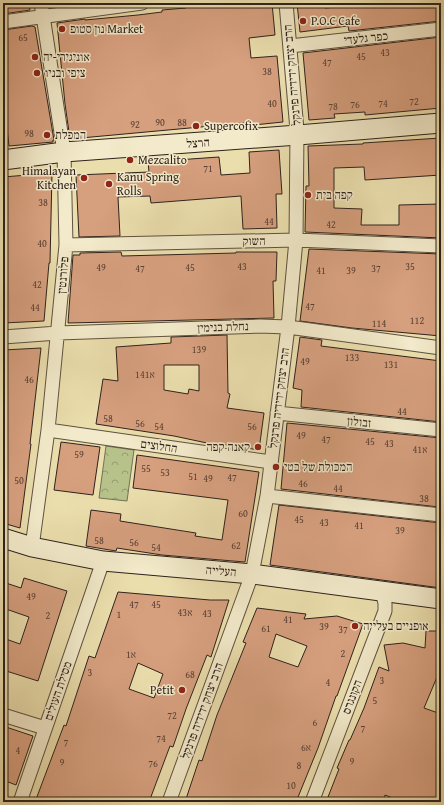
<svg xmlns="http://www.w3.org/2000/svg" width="444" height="805" font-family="'Gentium Book Plus','Frank Ruhl Libre',serif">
<defs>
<pattern id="forest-crowns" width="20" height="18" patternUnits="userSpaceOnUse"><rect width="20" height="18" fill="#b7c18a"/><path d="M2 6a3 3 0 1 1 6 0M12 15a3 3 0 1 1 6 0" fill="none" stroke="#959c70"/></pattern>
</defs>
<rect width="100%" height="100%" fill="#ebdead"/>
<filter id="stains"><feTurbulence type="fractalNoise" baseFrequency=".005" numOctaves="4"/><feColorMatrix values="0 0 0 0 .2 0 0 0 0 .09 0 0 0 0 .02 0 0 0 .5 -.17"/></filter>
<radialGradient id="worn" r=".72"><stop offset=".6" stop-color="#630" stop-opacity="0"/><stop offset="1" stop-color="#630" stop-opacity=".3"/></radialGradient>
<path fill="url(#forest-crowns)" stroke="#737253" d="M106,446l28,4 -7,51 -28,-3z"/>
<path fill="#d69f7e" stroke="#2f221c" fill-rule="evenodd" d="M3,3h26l1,7 -27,4z
M55,3h28l-28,4z
M211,3h61l3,32 -26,3 2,20 26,-2 6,66 -39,4v-3l-174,16 -5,-35 -8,-81 28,-4v1l53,-5 24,-3v-2l24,-2v-2z
M297,3h27l1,5 61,-5h55v18l-92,10 -1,-5 -48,6z
M32,26l3,1 19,113h-1v2l-44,4 -4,-34h-2v-82z
M441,37v71l-76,7v-3l-31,2 1,4 -26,2 -6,-67z
M441,138v37l-76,5 -1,-13 -30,1v40l28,1 -1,16h38v-20l42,-1v34l-136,-6 1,-46h3l-1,-40 55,-2v-1z
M279,150l3,44h-6l1,34 -34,1 -2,-33 -90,7 -1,-7 -32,1 2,39 -41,1 -3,-62 73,-3 -1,-10 71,-5 2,18 29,-2 -1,-21z
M52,173l-2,90h-1l-5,58 -41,2v-146z
M309,249l132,5v82l-89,-8 -52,-7z
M121,252l1,4 114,-3v-1h41l-1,29h-3l1,37 -206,5 5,-68h7v-2z
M227,335l1,58 2,1 -3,14 37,5 -5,37 -38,-6v2l-47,-10 -78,-12 7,-45 15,2 -2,-34 55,-4v-6zM164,365h35v26l-10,-2 -1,5 -24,-4z
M300,337l22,3 -1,6 120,15v15l-3,25h3v21l-140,-15 1,-17 -9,-2z
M41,348l-11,96h1l-11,84 -17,-5v-173z
M287,423l154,15v52l-2,17 -158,-18z
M61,442l39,5 -7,48 -39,-5z
M137,455l122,17 -14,90 -83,-7 -45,-7 -1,3 -30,-5 5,-36 30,4 -1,7 76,12 -1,3 27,4 6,-40 -95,-12z
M279,505l162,18v65l-171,-23z
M24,578l43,13 -29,90 -35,-11v-32l17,6 9,-27 -26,-9v-26l18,6z
M118,592l92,8h19l-18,57 -4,-2 -21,54 -13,38 -3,-1 -21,56h-114l29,-77 2,1 23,-70 6,2zM138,663l25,11 -9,24 -25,-9z
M257,608l49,6 -2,5 33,-3 26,8 -26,72h-1l-18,52 -22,54h-111l14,-42 3,1 15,-46 29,-72 -3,-1zM276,634l31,12 -9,21 -29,-10z
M426,631h15v46h-4l-13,31 17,6v88h-38l-18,-7 -2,7h-44l-11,-5 11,-28 -2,-1 12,-28h1l14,-32 15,-41 10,4 -5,-26 19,-2 22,5z
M3,726l30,10 -17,49 -13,-5z"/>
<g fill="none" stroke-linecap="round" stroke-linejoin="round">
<g stroke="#5e5140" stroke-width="15">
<path id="street" d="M3,22l139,-19
M290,46l151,-17
M66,245l230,-5 145,6
M3,337l55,-4 202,-7 28,1 153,21
M277,413l164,17
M48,430l223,32
M267,496l174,19
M32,547l16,-117 18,-185 -2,-93 -23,-149
M3,715l42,13
M20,802l83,-241
M169,802l83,-228 15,-78 21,-169 8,-87 1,-110 -11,-127
M312,802l73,-191v-8l-3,-11"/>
</g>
<g stroke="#2f221c" stroke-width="21">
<path id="secondary" d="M3,160l61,-8 234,-17 143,-12
M3,538l29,9 71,14 149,13 189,25"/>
</g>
<use href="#street" stroke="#f2eaca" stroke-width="13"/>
<use href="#secondary" stroke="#f2eaca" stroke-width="19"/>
</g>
<g fill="#8f2418" stroke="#f2eaca" stroke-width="1.5">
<circle cx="303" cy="21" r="4"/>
<circle cx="62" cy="29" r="4"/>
<circle cx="35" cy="57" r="4"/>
<circle cx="37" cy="73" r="4"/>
<circle cx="196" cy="126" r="4"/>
<circle cx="47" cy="135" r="4"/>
<circle cx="130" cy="160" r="4"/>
<circle cx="84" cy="178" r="4"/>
<circle cx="109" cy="184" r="4"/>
<circle cx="308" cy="195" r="4"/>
<circle cx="258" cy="447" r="4"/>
<circle cx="276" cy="467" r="4"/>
<circle cx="355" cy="626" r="4"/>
<circle cx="182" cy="690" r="4"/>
</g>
<g text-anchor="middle" stroke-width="3" stroke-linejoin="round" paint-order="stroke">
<g font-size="10" fill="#594134">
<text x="23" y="41">65</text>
<text x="385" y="56">43</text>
<text x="361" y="60">45</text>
<text x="327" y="66">47</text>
<text x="267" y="75">38</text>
<text x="414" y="105">72</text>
<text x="272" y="107">40</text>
<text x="383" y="107">74</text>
<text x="355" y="108">76</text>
<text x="333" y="110">78</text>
<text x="160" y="126">90</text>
<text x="182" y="126">88</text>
<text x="135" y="128">92</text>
<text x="29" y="137">98</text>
<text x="208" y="172">71</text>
<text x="43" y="206">38</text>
<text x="269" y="225">44</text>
<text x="331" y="228">42</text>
<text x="42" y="247">40</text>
<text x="242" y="270">43</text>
<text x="410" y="270">35</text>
<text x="101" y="271">49</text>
<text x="190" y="271">45</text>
<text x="140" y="272">47</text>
<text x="376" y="272">37</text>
<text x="321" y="274">41</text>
<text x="351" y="274">39</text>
<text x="37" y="288">42</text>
<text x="310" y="310">47</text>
<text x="35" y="311">44</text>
<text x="417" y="324">112</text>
<text x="379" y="327">114</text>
<text x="199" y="353">139</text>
<text x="352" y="361">133</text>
<text x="305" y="365">49</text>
<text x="391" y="368">131</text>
<text x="145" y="378">141א</text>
<text x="29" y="383">46</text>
<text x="402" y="415">44</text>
<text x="108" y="422">58</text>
<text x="140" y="427">56</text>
<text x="159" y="430">54</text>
<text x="252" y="430">56</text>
<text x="301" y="439">49</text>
<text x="326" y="443">47</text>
<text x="370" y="445">45</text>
<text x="389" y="447">43</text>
<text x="420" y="453">41א</text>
<text x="79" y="458">59</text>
<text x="146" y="472">55</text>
<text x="165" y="476">53</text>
<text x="193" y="480">51</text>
<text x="232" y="481">47</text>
<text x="208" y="482">49</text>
<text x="19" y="484">50</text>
<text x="303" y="487">46</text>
<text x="338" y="492">44</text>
<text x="424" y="502">38</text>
<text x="243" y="517">60</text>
<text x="299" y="523">45</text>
<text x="324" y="526">43</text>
<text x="359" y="529">41</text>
<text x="400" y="534">39</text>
<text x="99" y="544">58</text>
<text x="134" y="546">56</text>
<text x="236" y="549">62</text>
<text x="156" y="551">54</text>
<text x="31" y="600">49</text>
<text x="134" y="608">47</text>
<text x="156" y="608">45</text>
<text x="185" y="616">43א</text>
<text x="207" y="617">43</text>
<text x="119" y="618">1</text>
<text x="48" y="619">2</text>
<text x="288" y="623">41</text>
<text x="324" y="630">39</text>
<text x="266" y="632">61</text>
<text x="343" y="633">37</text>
<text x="343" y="657">2</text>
<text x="131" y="658">1א</text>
<text x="90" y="676">3</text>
<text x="190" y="678">68</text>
<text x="382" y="684">3</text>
<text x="328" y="686">4</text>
<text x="375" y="704">5</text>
<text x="172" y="719">72</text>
<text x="315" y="726">6</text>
<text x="363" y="732">7</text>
<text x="161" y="742">74</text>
<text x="66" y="746">7</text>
<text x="306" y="751">6א</text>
<text x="18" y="754">4</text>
<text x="352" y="765">9</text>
<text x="62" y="766">9</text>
<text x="153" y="767">76</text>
<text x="299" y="769">8</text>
<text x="291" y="789">10</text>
</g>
<g font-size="12" fill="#2f221c" stroke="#f2eaca" text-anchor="start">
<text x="311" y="25">P.O.C Cafe</text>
<text x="70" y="33">נון סטופ Market</text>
<text x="43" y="61">אוניגירי-יה</text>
<text x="45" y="77">ציפי ובניו</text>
<text x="204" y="130">Supercofix</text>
<text x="55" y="139">המכלת</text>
<text x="138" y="164">Mezcalito</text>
<text x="76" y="175" text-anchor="end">Himalayan<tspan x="76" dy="14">Kitchen</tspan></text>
<text x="117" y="181">Kanu Spring<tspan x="117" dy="14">Rolls</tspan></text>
<text x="316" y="199">קפה בית</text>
<text x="250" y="451" text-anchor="end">קאנה קפה</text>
<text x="284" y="471">המכולת של בטי</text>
<text x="363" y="630">אופניים בעלייה</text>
<text x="174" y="694" text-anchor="end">Petit</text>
</g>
<g font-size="12" fill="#2f221c" stroke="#f2eaca">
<text transform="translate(366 38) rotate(-6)" y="4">כפר גלעדי</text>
<text transform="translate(292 75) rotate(-95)" y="4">הרב יצחק ידידיה פרנקל</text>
<text transform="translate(198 143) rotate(-4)" y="4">הרצל</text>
<text transform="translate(254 241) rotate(-1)" y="4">השוק</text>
<text transform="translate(63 275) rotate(-85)" y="4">פלורנטין</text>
<text transform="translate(223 327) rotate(-2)" y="4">נחלת בנימין</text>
<text transform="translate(279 398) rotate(-83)" y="4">הרב יצחק ידידיה פרנקל</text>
<text transform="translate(359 422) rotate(6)" y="4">זבולון</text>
<text transform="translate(159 446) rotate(8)" y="4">החלוצים</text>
<text transform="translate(221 571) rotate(5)" y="4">העלייה</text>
<text transform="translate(58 691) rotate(-71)" y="4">מסילת העולים</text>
<text transform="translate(352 697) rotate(-69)" y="4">הקונגרס</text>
<text transform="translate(202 711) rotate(-70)" y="4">הרב יצחק ידידיה פרנקל</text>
</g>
</g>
<rect width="444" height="805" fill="none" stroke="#ebdead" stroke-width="16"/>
<rect x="4" y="4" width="436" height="797" fill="none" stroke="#2f221c" stroke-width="2"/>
<rect x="8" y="8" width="428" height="789" fill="none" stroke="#2f221c"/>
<rect width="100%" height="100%" filter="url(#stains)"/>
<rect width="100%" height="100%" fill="url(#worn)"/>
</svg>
